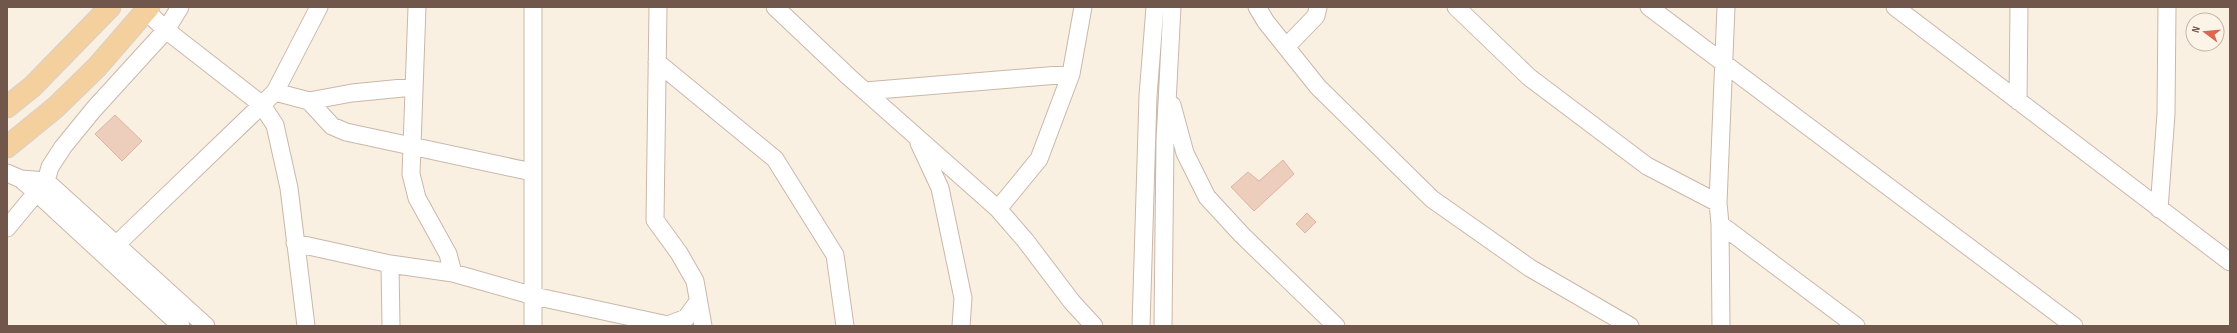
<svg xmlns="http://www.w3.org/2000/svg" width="2237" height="333" font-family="'Sofia Sans Condensed',sans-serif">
<rect width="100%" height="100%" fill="#faf0e2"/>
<path fill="#edcdbc" stroke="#dfb39e" d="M115,115l27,26 -20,20 -27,-27z
M1283,160l11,14 -40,37 -23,-24 17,-15 11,9z
M1307,213l9,9 -11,11 -9,-9z"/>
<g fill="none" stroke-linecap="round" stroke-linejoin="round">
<g stroke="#cab7aa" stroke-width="19">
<path id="minor" d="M417,7l-6,167 6,24 31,56 5,19
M533,7v319
M658,7l-3,213 24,33 16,28 8,45
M775,7l74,70 149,132 27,31 47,62 22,24
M1257,7l9,15 52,65 114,112 98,69 100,58
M1456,7l73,70 118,89 71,37
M1649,7l425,319
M1895,7l335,255
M146,11l20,19 95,74 14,21 14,63 17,138
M1286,47l30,-31 2,-9
M657,62l118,97 60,96 10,71
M865,91l206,-17
M275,92l34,9 43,-8 61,-6
M309,101l23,25 14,6 186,40
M2018,101l1,-94
M1172,105l13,48 22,44 35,38 94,91
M919,143l21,45 23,110 -2,28
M7,173l14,6 16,14 144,133
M21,179l25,2 160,145
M998,209l41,-50 32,-85 12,-67
M2159,209l7,-95 1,-107
M1720,224l136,102
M7,228l39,-47 4,-14 13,-20 31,-38 72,-79 14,-23
M295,243l95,21 63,9 81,23 134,29 18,-7 11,-15
M117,244l158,-152 44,-85
M390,264l1,62
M1141,326l7,-230 7,-89
M1163,326l2,-185 7,-134
M1721,326l-1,-102 -2,-21 8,-196"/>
</g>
<g stroke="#d7d0cd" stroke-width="23">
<path id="major" d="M7,107l26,-21 77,-79
M7,147l49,-40 41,-40 52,-60"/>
</g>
<use href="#minor" stroke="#fff" stroke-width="17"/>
<use href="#major" stroke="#f4d09f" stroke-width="21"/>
</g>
<rect width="2237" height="333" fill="none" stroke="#70564b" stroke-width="16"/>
<g transform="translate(2205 32) rotate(286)"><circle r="19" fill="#fdf4e8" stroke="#c5b5a9"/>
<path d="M0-3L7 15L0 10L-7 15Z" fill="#db6850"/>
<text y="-6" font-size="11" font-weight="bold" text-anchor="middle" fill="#70564b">N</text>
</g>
</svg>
